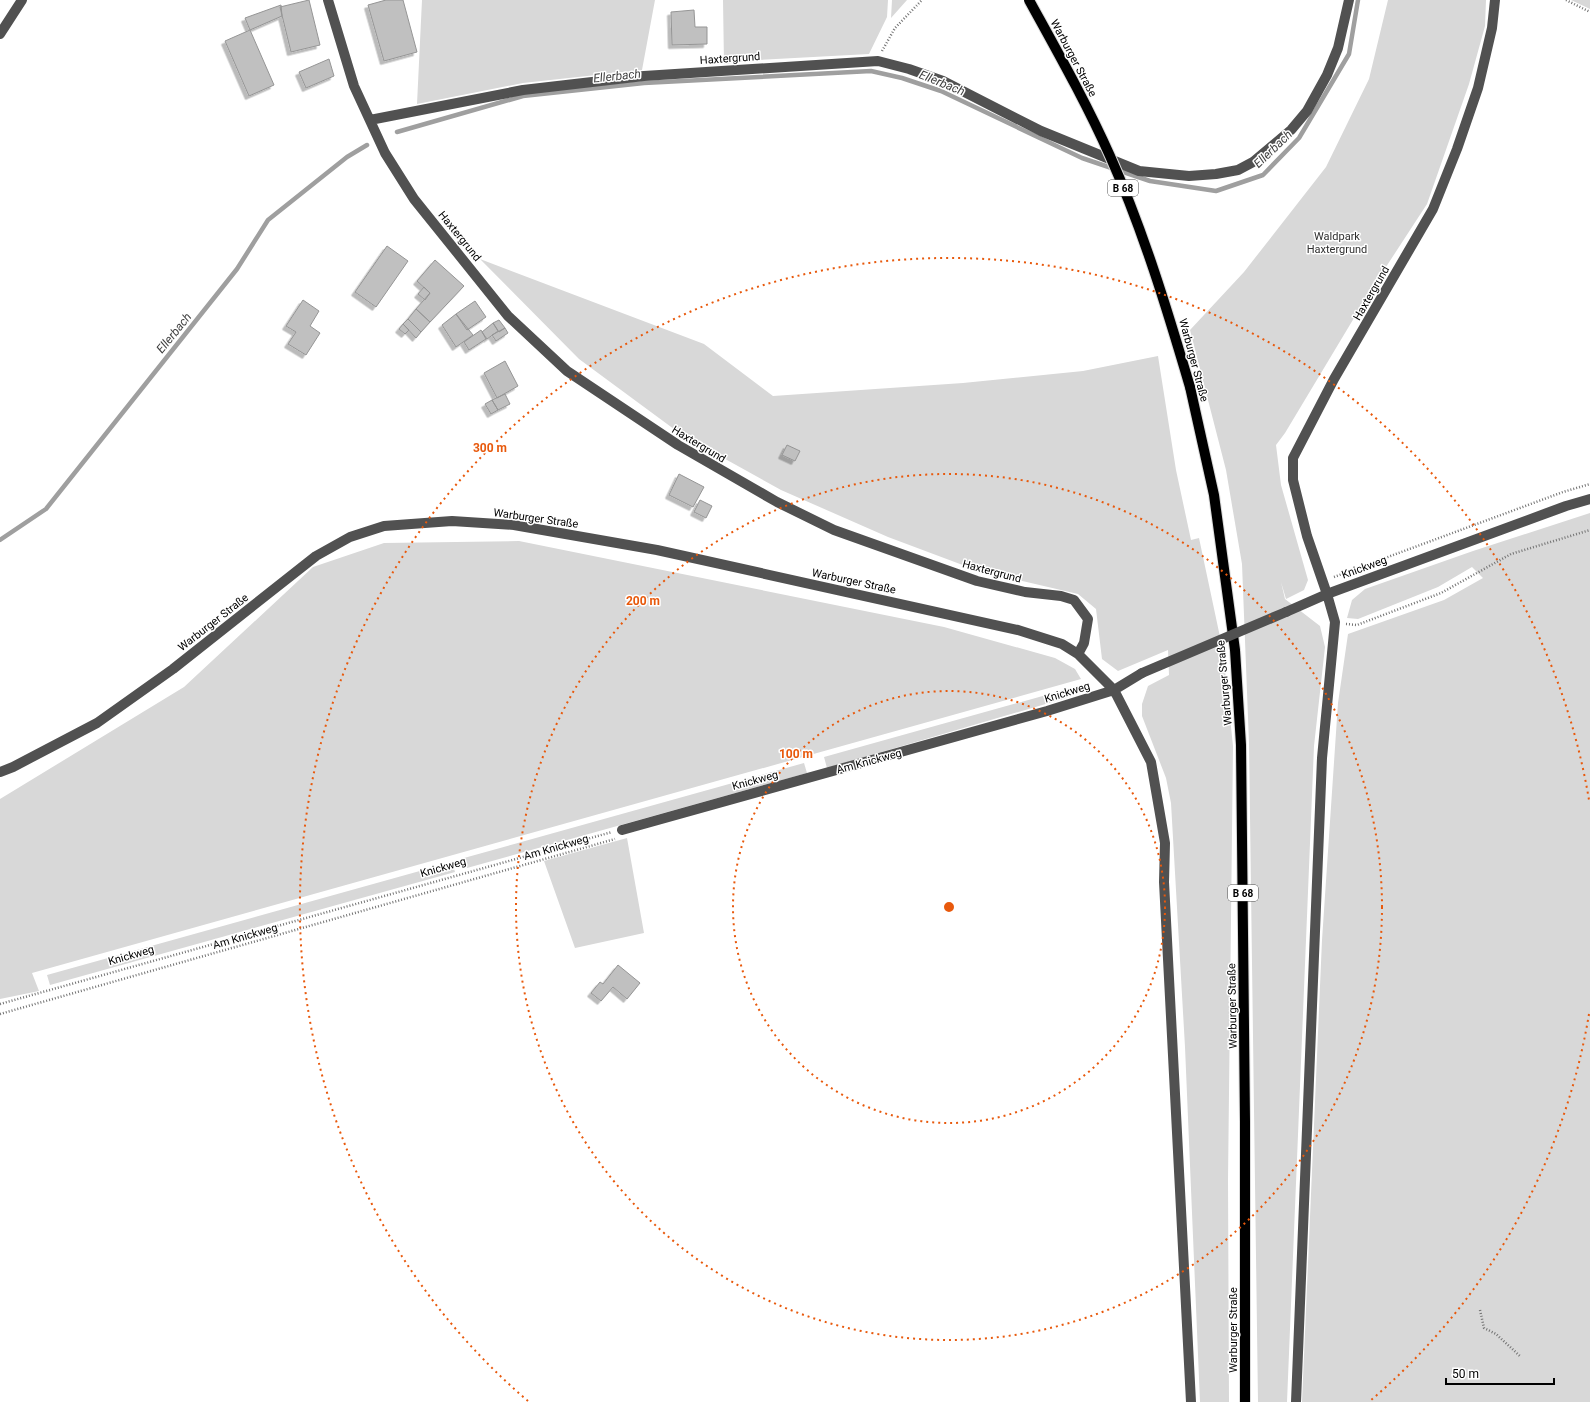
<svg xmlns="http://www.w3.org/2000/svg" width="1590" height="1402" font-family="Roboto,sans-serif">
<defs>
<filter id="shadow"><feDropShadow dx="-3.5" dy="3.5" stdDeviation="0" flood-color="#0004"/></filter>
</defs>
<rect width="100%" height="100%" fill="#fff"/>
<path fill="#d8d8d8" d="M422,0h233l-13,70 -119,13 -106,21z
M723,0h165l-1,17 -18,37 -110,6 -35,4z
M892,0h15l-16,18z
M1388,0h98l-1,26 -16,58 -42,120 -58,89 -84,140 -9,12 5,40 27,95 -4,10 -18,9 -5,-17 4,17 35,27 5,21 -11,99 -27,656h-29l-9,-659 -7,-179 -16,-94 -36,-140 54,-58 82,-105 43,-88z
M1571,0h19v9z
M480,259l224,85 69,52 190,-13 120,-12 75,-15 18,114 15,70 8,-2 24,113 10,95 -5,434 1,222h-29l-15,-355 -14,-244 -5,-25 -24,-62v-12l6,-18 21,-11 -1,-25 -50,21 -16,-12 -6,-50 -18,-15 -102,-24 -88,-33 -107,-47 -99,-55 -103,-76z
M1590,513v889h-288l20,-462 16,-237 10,-69 96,-34 39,-22 -11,-11 -34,20 -80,32 -11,-1 5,-18 13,-11 108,-38z
M519,541l425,86 111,31 20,11 6,10 -1049,294 7,18 -39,8v-200l184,-112 129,-120 71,-24z
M1064,690l2,8 -239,70 -3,-11z
M804,763l3,10 -340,95 -3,-10z
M627,838l17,95 -69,15 -31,-87z
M452,862l3,10 -405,113 -3,-10z"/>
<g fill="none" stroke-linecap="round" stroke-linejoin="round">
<path stroke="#9f9f9f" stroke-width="4.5" d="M397,132l126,-36 121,-13 227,-12 31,7 39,13 141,67 68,23 66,10 47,-16 36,-37 50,-84 9,-54
M0,540l46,-31 191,-240 31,-49 79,-63 20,-12"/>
</g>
<path fill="#c0c0c0" stroke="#959595" filter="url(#shadow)" d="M309,0l11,45 -29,7 -11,-45z
M386,0h17l14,52 -33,9 -16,-56z
M281,5l1,11 -32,14 -5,-12z
M694,10l1,17h12v17l-35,1 -1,-33z
M250,30l24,55 -25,11 -24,-55z
M329,59l5,17 -28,12 -7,-16z
M387,246l21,15 -32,46 -21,-15z
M435,260l29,26 -34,36 -14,-13 14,-16 -13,-12z
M424,287l6,6 -5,7 -7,-6z
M303,300l16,11 -9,15 10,7 -14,22 -18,-11 8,-12 -10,-6z
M475,301l11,16 -19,13 -11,-16z
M416,309l14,13 -9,10 -13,-13z
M456,314l17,21 -17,12 -14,-22z
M408,319l13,13 -5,6 -13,-14z
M499,320l6,8 -6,4 -6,-9z
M493,323l5,8 -11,8 -5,-7z
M403,324l6,6 -4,4 -6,-5z
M505,328l3,5 -12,8 -4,-6z
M481,330l5,9 -17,11 -5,-8z
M505,361l13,25 -21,12 -13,-25z
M505,394l5,10 -12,6 -6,-10z
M492,400l6,10 -7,4 -6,-10z
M787,445l13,6 -5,10 -13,-6z
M679,474l25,13 -11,20 -24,-12z
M700,500l12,6 -6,12 -12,-6z
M618,965l22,18 -13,16 -14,-12 -12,14 -10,-8 9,-11 3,2z"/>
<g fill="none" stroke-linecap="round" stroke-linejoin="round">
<g stroke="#dbdbdb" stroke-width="12">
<path id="major" d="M1190,387l24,108 21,155 6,95 4,376v281"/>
</g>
<path stroke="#737373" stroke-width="2.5" stroke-dasharray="1 2" stroke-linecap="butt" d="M1566,0l24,12
M882,51l13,-23 27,-28
M1334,577l229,-85 27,-8
M1346,624l11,1 84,-32 70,-39 79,-24
M0,1004l612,-172
M0,1014l615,-175
M1480,1310l4,18 12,6 25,23"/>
<path stroke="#515151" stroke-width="10" d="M328,0l26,86 31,67 29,46 94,117 59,55 111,74 99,57 57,28 143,51 48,11 36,4 13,4 14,19 -4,24 -6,11
M0,34l22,-34
M370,120l153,-30 121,-14 234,-15 31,8 34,12 98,50 98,40 50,5 27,-2 22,-4 15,-8 38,-32 16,-19 20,-36 11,-27 11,-48
M1286,612l41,-18 239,-88 24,-7
M0,772l13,-5 84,-44 76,-54 143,-113 34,-19 34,-11 68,-5 62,4 143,25 361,80 44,14 16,10 36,36 37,72 14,81 -1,39 27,520
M622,830l425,-119 67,-21 28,-17
M1296,1402l26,-644 13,-136 -8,-28 -20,-58 -14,-56v-22l41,-79 99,-170 24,-60 21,-61 14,-60 3,-28"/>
<use href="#major" stroke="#000" stroke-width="10"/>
<g stroke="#dbdbdb" stroke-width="12" stroke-linecap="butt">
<path id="major-bridge" d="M1029,0c28,51 57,102 81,156 33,74 57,153 80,231"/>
</g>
<path stroke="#515151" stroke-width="10" d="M1142,673l144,-61"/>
<use href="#major-bridge" stroke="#000" stroke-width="10"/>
</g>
<g fill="none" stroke="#e8590c" stroke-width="2" stroke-dasharray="2 4">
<circle cx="949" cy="907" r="216"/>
<circle cx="949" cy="907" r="433"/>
<path d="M1589 1014A649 649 0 0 1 1370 1401M528 1401A649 649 0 1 1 1589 800"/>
</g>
<g text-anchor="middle" stroke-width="3" stroke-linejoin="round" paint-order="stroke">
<g fill="#fff" stroke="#4c4c4c" stroke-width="1">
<rect x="1108" y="180" width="30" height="16" rx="3"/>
<rect x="1228" y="885" width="30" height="16" rx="3"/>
</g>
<g font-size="10" font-weight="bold" fill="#000">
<text x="1123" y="192">B 68</text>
<text x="1243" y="897">B 68</text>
</g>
<g font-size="11" fill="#000" stroke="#fff">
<text transform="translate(730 58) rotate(-4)" y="4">Haxtergrund</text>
<text transform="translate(1074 58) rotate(62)" y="4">Warburger Straße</text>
<text transform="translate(460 236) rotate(51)" y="4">Haxtergrund</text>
<text transform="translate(1371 293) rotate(-60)" y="4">Haxtergrund</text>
<text transform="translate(1194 360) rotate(75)" y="4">Warburger Straße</text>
<text transform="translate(699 444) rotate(31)" y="4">Haxtergrund</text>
<text transform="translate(536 518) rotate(8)" y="4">Warburger Straße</text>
<text transform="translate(1364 567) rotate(-20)" y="4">Knickweg</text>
<text transform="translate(992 571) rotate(15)" y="4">Haxtergrund</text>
<text transform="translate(854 581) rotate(12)" y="4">Warburger Straße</text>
<text transform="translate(213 622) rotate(-38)" y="4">Warburger Straße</text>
<text transform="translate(1224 683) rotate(-95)" y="4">Warburger Straße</text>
<text transform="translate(1067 692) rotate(-17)" y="4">Knickweg</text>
<text transform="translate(869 761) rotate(-15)" y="4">Am Knickweg</text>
<text transform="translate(755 780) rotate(-15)" y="4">Knickweg</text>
<text transform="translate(556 847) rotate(-16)" y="4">Am Knickweg</text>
<text transform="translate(443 867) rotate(-16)" y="4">Knickweg</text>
<text transform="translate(245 936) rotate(-16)" y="4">Am Knickweg</text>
<text transform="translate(131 955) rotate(-16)" y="4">Knickweg</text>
<text transform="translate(1232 1006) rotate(-91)" y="4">Warburger Straße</text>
<text transform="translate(1233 1330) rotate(-90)" y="4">Warburger Straße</text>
</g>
<g font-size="11" fill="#2f2f2f" stroke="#fff">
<text x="1337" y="240">Waldpark<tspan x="1337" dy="13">Haxtergrund</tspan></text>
</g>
<g font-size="12" font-style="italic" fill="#404040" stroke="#fff">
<text transform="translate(617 76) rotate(-6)" y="4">Ellerbach</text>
<text transform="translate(942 83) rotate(22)" y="4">Ellerbach</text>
<text transform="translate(1273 149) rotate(-44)" y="4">Ellerbach</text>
<text transform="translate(174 333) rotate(-51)" y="4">Ellerbach</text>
</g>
</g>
<circle cx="949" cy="907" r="6" fill="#e8590c" stroke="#fff" stroke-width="2"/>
<g font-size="12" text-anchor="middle" font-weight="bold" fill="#e8590c" stroke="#fff" stroke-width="3" stroke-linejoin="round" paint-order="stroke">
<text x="490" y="452">300 m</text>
<text x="643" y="605">200 m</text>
<text x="796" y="758">100 m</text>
</g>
<path d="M1446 1378v6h108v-6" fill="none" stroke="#000000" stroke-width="2"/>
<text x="1452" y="1378" font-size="12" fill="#000000" stroke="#ffffff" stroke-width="3" paint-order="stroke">50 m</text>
</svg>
